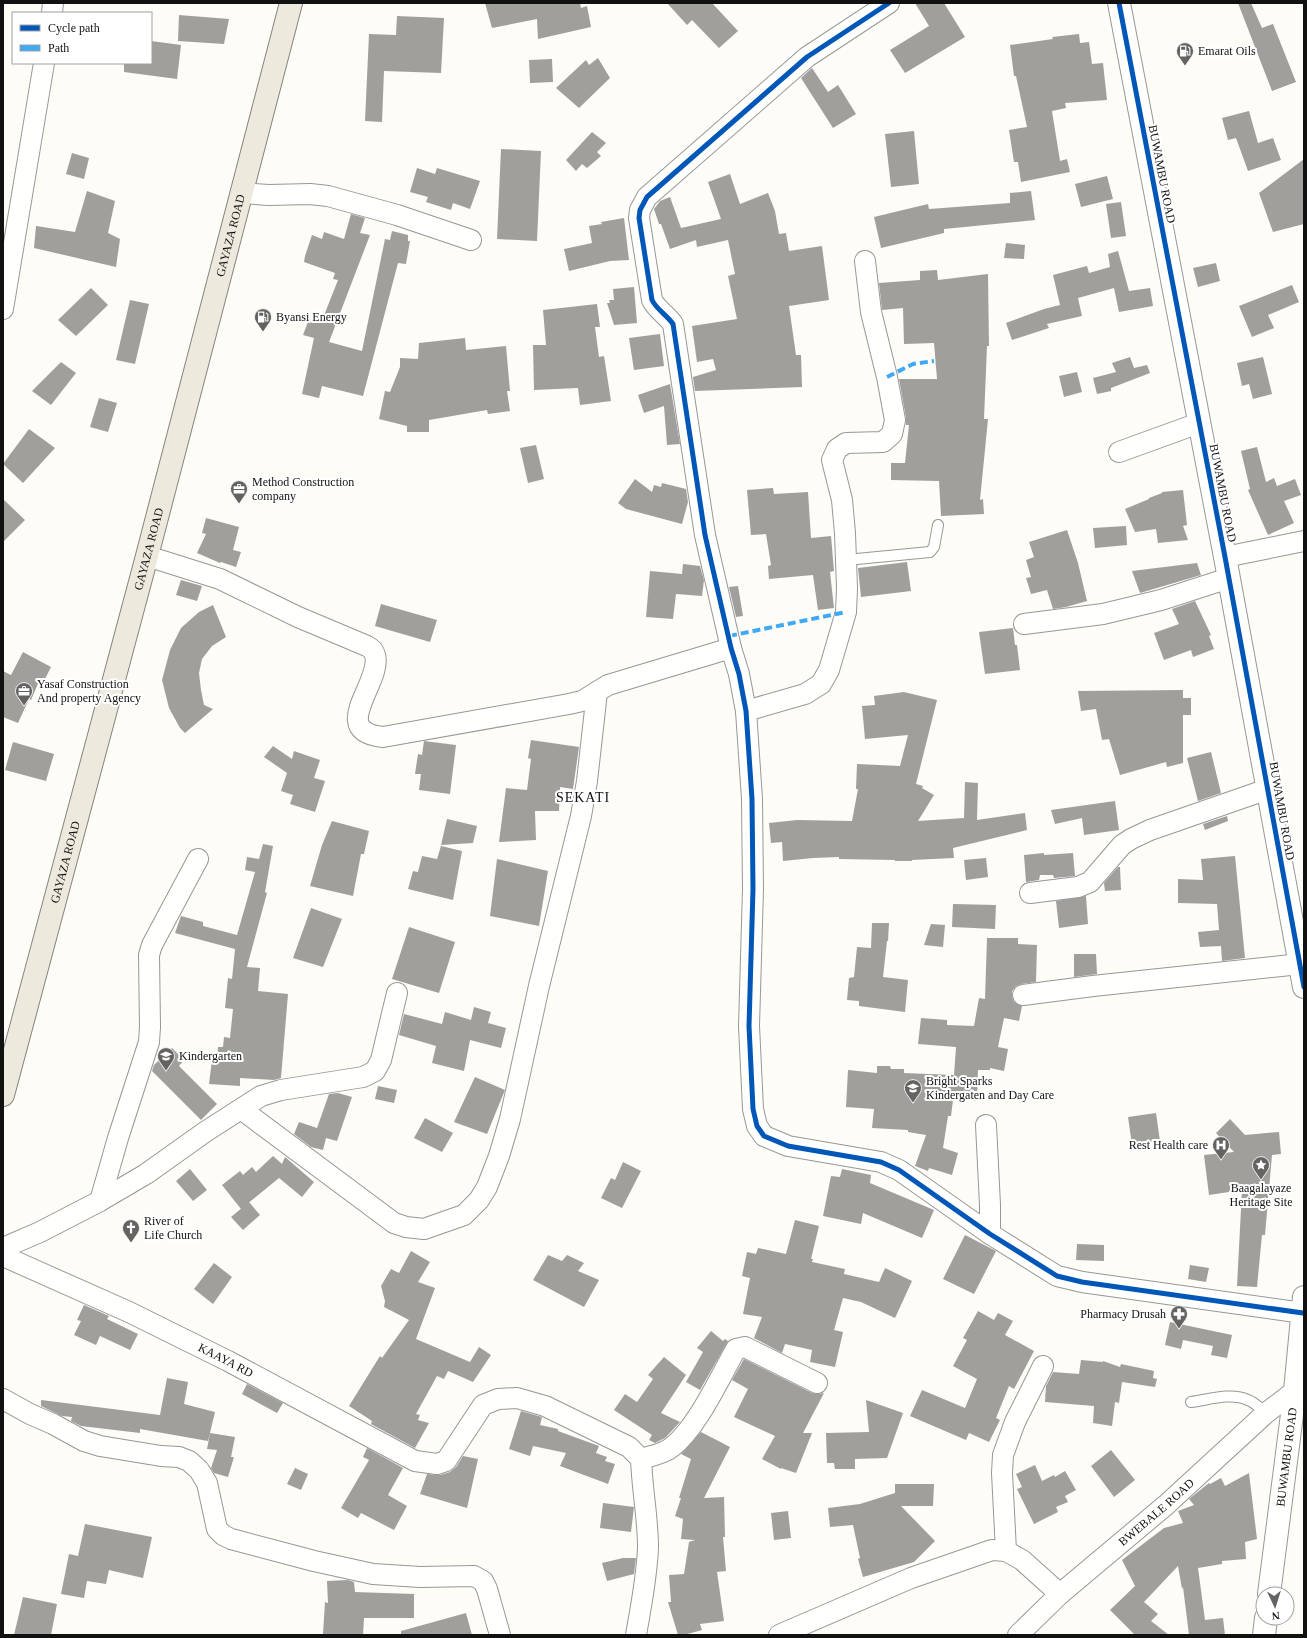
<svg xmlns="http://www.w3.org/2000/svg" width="1307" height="1638" font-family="'Times New Roman',serif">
<rect width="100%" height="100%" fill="#fdfcf7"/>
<path fill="#a19f9c" d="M485,3h95l1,5 6,-2 4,21 -53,12 -1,-20 -45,9z
M667,3h45l26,28 -19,17 -27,-28 -5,5z
M915,3h29l21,34 -60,36 -15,-23 39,-24z
M1238,3h13l11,25 11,-4 23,58 -24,9z
M179,15l50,4 -5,25 -46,-3z
M397,16l47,2 -3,55 -57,-2 -2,51 -17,-1 4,-87 27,1z
M1079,34l1,9 9,-1 3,22 11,-1 4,37 -42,3 1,5 -14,3 8,50 7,-2 3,13 -49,10 -3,-20h-4l-5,-32 18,-3 -11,-51h-2l-4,-31 43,-6 -1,-2z
M151,41l30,4 -4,34 -53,-7v-9h27z
M598,58l12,20 -31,30 -23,-20 30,-28 3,5z
M552,59l1,23 -23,1 -1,-23z
M812,68l16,24 10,-7 18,29 -23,14 -32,-50z
M1249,111l9,32 15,-5 8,22 -33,11 -12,-33 -8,2 -6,-22z
M914,131l5,53 -28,3 -6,-53z
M592,132l14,11 -9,9 4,4 -14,12 -5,-4 -6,7 -10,-11z
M501,149l40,2 -4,90 -40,-2z
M72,153l17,5 -5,21 -18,-5z
M1304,159v65l-31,8 -14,-39z
M417,168l18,6 2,-6 43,13 -10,28 -17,-6 -2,7 -25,-8 2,-5 -18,-5z
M730,174l10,30 28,-11 7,18 4,23 7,-1 3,18 33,-5 7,54 -40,6 7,49h5l1,32 -107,4 -2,-14 23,-7 -3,-11 -16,3 -5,-36 45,-7 -9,-43 7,-2 -7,-34 -31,7 -1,-7 -26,9 -9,-25h-2l-5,-15 6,-8 10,-4 11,31 40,-9 -13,-37z
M1107,176l6,23 -32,8 -6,-23z
M87,191l28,10 -7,32 12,6 -4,28 -82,-19 2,-22 39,6z
M1031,191l4,29 -91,9v4l-63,15 -7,-31 54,-13 1,5 81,-6v-10z
M1121,202l5,34 -15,2 -5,-34z
M351,214l14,4 -5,15 10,2 -41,107 33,9 23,-112 5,1 2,-9 16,4v6h2l-4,23 -8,-1 -35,133 -41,-10 -3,12 -17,-4 12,-56 -11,-3 6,-16 12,4 17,-43 -5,-1 2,-6 -31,-11 1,-6 7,-21 10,4 2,-7 20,7z
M624,218l5,42 -19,1 -41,10 -5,-22 28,-6 -3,-17 13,-2 -1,-2z
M1006,243l19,2 -1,14 -20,-1z
M1118,251l11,40 21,-3 3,18 -34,6 -5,-24 -36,10 4,18 -35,8 2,4 -37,12 -6,-17 38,-14 16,-4 -7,-30 34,-9 2,7 21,-6 -2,-13z
M1216,263l4,18 -22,6 -5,-19z
M937,270l1,10 50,-6 1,72h-2l-3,73h4l-8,81 3,-1 1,15 -43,2 -2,-35 -48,-1v-17h14l4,-38h-3v-7l-7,-39h38l-3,-36 -30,1 -1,-36 -21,2 -3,-27 41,-3v-9z
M1292,285l7,17 -31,13 6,13 -22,9 -13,-31z
M634,287l3,36 -23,2 -7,-22h3l-1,-3h5l-1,-11z
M91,288l17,17 -32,31 -18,-16z
M130,300l19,4 -14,60 -19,-4z
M597,304l3,23h-5l4,30 5,-1 7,45 -31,4 -2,-17 -44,2 -1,-45h13l-3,-35z
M660,334l4,32 -30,4 -5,-32z
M465,338l1,12 40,-4 4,45h-3l3,20 -22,3 -1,-4 -58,10v12h-22v-6l-28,-7 6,-28 5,1 10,-25v-9l18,1 1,-16z
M1130,357l4,11 13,-3 3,8 -39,15v3l-14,3 -4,-16 23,-6 -4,-9z
M1263,357l9,37 -19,5 -4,-15 -7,2 -5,-23z
M61,362l15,11 -25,32 -19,-14z
M1077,372l5,20 -18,5 -5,-21z
M670,384l10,60 -13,1 -3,-39 -20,7 -6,-18z
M99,398l18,5 -9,29 -18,-5z
M29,429l26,19 -32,35 -20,-19z
M536,445l8,34 -16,4 -8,-35z
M1257,447l9,35 8,-4 3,8 18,-7 6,16 -17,6 10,22 -26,12 -20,-45 2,-1 -9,-38z
M635,479l17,13 2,-7 7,2 1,-4 24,6 2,13 -6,22 -56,-15 -8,-6z
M773,488l1,6 34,-2 3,46 20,-2 3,35 -4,1 4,36 -16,2 -5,-35 -44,4 -1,-13 3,-1 -5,-31 -15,1 -4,-45z
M1183,490l4,35 -4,1 5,14 -30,3 -2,-14 -21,3 -10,-23 24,-10v-1l13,-5v-1z
M3,499l22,21 -22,22z
M206,518l33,9 -6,23 8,2 -5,15 -15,-5 -1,1 -23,-10 9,-19 -4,-1z
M1126,526l1,19 -32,3 -2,-20z
M1067,530l11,33 9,38 -21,6 -13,2 -6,-19 -16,4 -5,-16 5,-1 -5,-17 8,-3 -5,-15z
M907,562l4,29 -50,6 -3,-29z
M1197,563l4,12 -61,18 -8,-22z
M683,564l17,2 4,14 -2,16 -26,-2 -3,25 -27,-2 4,-46 32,3z
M181,580l21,6 -5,15 -21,-6z
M738,586l5,30 -7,1 -7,-30z
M1195,601l16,34 -2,1 5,13 -21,8 -2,-7 -27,10 -10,-27 25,-9 -7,-15z
M381,604l56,16 -7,22 -55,-16z
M213,605l13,32 -14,9 -10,13 -3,14 2,17 3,15 9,4 -28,24 -5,-5 -11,-20 -7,-28 8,-30 11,-22 18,-16z
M1013,628l2,17h2l3,25 -35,4 -6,-42z
M23,652l28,15 -7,14 -4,-2 -9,21 -2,-1 -11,24 -15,-6v-46l8,4z
M1183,690v8h8v17h-8v48l-16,4 -1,-5 -46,13 -11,-36 -7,1 -6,-31 -15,2 -3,-20z
M904,692l33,8 -21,84 7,2 -1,2 12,7 -16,26 46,-3 1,-36 13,1 -1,37 48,-7 2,17 -74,18 1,10 -42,2v1h-17v-1l-56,-1v-2l-26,1 -30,3 -1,-19 -11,1 -2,-20 28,-3 55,1 6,-32h-2l1,-25 43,2 8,-31 -43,4 -3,-33 13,-1 -1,-9z
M531,740l48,7 -6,42 -13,-2 -1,24h-24l1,29 -37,2 7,-54 21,2 4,-31 -3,-1z
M424,741l32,4 -6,49 -31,-4 2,-16h-6l3,-20 4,1z
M13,742l41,12 -8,27 -41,-11z
M273,746l19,13 2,-8 26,9 -6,18 11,3 -10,31 -25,-8 3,-9 -12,-4 6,-18 -23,-16z
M1211,752l10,41 -23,8 -11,-43z
M1115,801l4,29 -35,5 -2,-17 -27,6 -4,-14z
M1227,816l1,5 -23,9 -2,-6z
M447,819l30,7 -4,17 -32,2z
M332,821l37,10 -5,23h-3l-8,42 -43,-10 12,-41z
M263,844l10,2 -8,46 2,1 -20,74 13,1 -2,23 30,3 -7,84 -7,2 -34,-2v8l-31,-2 3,-24h5l1,-13h5l1,-10 6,1 3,-29 -8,-1 3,-30 4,1 3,-30 -60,-16 6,-17 22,6v4l34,9 18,-63 -10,-2 2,-13 12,2z
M441,846l21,5 -9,49 -45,-11 5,-18 5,1 4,-16 15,3z
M1044,853v2l29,-2 2,23 -21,2 -1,-3h-13l-1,5 -13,2 -2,-27z
M1235,856l10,102 -23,3 -1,-15 -21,1 -2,-15 21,-2 -2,-26 -39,-1v-24l25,1 -2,-21z
M986,858l2,19 -22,3 -2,-20z
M497,859l51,12 -9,55 -49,-10z
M1118,867h2l1,23 -16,1 -1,-8z
M1086,896l2,28 -29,4 -3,-27z
M953,904l43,1 -1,24 -43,-2z
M311,908l31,11 -19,48 -30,-9z
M872,923h17l-1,18h-1l-4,36 25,3 -3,32 -46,-6v-5l-12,-1 2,-22 5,-1 3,-30 14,1z
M931,924l14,1 -2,22 -19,-2z
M409,927l46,15 -16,51 -47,-14z
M987,938h31v6l19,1 -1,37 -15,2 -5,2 -4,5v6l2,5 8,4 -3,15 -15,-3 -6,29 10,2 -4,22 -14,-3v2h-12l-1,31 -24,-1 -2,16h-3l-5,32 15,5 -6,22 -23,-7 -1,3 -13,-5 11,-31 -18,-3v-2l-36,-2 2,-19 -28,-2 2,-37 29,3v-7h13l1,3h13v4l50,2 2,-28 -38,-3 3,-26 26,2v5l27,1 5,-28 6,1z
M1074,954h22l1,20 -23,3z
M474,1007l17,5 -3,11 18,5 -5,20 -31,-8 -6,31 -32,-8 4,-17 -37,-11 5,-21 38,10 3,-12 26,8z
M172,1048l12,12 -5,6 38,38 -16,16 -49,-49 2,-6z
M475,1077l30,13 -18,44 -33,-12z
M378,1086l19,4 -3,13 -19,-4z
M338,1093l14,4 -15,44 -11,-3 -3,12 -12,-3 -17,-13 5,-12 18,6 12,-34z
M1156,1113l4,28 -28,4 -4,-28z
M425,1118l28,15 -11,19 -28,-14z
M1230,1119l15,16 34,-3 2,22 -9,1 -7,80h-3l-5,52 -20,-1 5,-96 -33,5 -5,-40 30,-3 -18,-19z
M273,1156l9,8 3,-7 29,25 -12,15 -23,-19 -38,31 -19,-24 18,-14 3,4 9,-8 4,5z
M623,1162l18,9 -19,37 -21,-10 10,-20 4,2z
M190,1169l17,21 -14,11 -17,-20z
M842,1169l29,6 -1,8 64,27 -12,28 -59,-25 -2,11 -38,-8 8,-40 9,1z
M249,1202l11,13 -17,15 -12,-13z
M795,1220l24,6 -8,33h2l-1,3 33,7 -1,5 35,8 6,-14 27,13 -17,37 -34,-16 -18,-4 -9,32 9,2 -8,35 -25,-5 2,-12 -27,-6 -3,9 -28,-15 8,-21 -19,-3 7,-36 -8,-2 5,-24 9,2 2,-6 28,6z
M965,1235l31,16 -22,43 -31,-15z
M1077,1244l27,1v16l-28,-1z
M411,1251l19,11 -12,20 17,6 -19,51 54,23 9,-15 12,8 -18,27 -25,-11 -4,8 -7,-3 -21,38 4,1 -2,5 11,3 -14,25 -44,-24 1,-3 -23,-15 31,-50 2,2 27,-38 -25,-13 1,-6 -4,-15 10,-17 8,4z
M548,1255l14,6 5,-6 17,8 -6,8 21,9 -15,27 -51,-27z
M214,1263l18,14 -19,27 -19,-15z
M1190,1265l19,3 -3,14 -18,-3z
M84,1305l25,11 -2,3 31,15 -8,16 -30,-14 -4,9 -22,-10 7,-14 -4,-1z
M978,1311l16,9 4,-7 15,8 -8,14 29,16 -20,38 -5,-3 -13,32 4,2 -11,22 -20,-9 -3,7 -56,-24 12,-26 43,18 12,-29 -24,-13 14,-26 -4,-2z
M1170,1322l62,13 -5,23 -16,-3 2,-9 -30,-6 -2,9 -16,-4z
M711,1331l12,10 2,-2 3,2 -28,49 -14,-8 17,-30 -6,-4z
M664,1357l22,18 -25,38 19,9 -15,16 -10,5 -6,-3 3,-5 -38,-25 11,-16 12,8 16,-23 -5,-4z
M744,1359l68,34 6,1 6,-1 -21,40h9l-16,40 -15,-5v1l-19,-10 13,-23 -41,-19 14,-28 -16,-9z
M1081,1360l22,2v-1l17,6 1,-3 33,7 -1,7 4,1 -2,8 -33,-5 -3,21 -4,-1 -3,24 -19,-3 1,-17 -49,-4 1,-16 7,-14 26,2z
M167,1378l21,4 -4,22 31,8 -7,29 -68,-12v4l-59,-7 -10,-5 1,-4 -10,-1 -21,-10v-6l119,15z
M247,1384l36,19 -6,10 -35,-19z
M866,1400l37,13 -16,45 -32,1v10h-20l-1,-6h-7l-1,-30 43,-1z
M521,1411l21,6 -2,8 18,4v2l41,15 -3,7 11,4 -2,4 10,3 -7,20 -48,-18 6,-13 -33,-7 -3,10 -21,-7z
M701,1432l29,15 -26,51 20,-1 1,40h-2l3,34 -9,1 7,49 -24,3 2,6 -18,5h-6l-10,-33h3l-2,-27 15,-1 5,-32 6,-2 -14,-1 2,-20 -8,-3 6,-18h-2l12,-39 -10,-5z
M210,1433l25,4 -4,20h3l-6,20 -14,-4 -3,-5 6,-18 -10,-1z
M367,1448l36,20 -15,27 19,11 -13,24 -33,-17 -3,5 -17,-10 28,-48 -6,-3z
M1111,1450l24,30 -21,17 -23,-31z
M463,1456l15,3 -11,49 -47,-14 7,-20 13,1 10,-3 6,-5z
M1035,1465l7,16 12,-6 1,2 10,-6 11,19 -11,6 3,6 -12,5 2,5 -24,12 -17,-35 5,-2 -6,-13z
M295,1468l13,6 -7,16 -14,-6z
M1249,1473l8,66 -12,3 1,17 -24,2v3l-24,4 7,52 18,-2 2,17h-36l-6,-48 -1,2 -4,-23 -34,36 14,12 -7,7 18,14h-34l-25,-25 25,-24 -13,-26 42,-32 19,-5 -5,-12 16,-6 -5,-6 20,-16 1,1 11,-6 4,8z
M895,1484h39l-1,22h-32l34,35 -21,21 -51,15 -5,-18 2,-1 -7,-33 -23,2 -2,-19 32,-4 35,-11z
M603,1503l31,4 -3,25 -31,-4z
M788,1511l3,27 -17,2 -3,-27z
M85,1524l67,13 -9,41 -34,-8 -3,14 -19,-3 -3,17 -23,-4 8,-40 9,2z
M623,1558h13l-2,16 -27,7 -5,-18z
M348,1580l6,2 1,10 59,2v24h-50l-1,17 -40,-1 2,-32 3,1 -1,-22z
M23,1597l34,7 -6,31h-37z
M466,1613l6,22h-71v-4z"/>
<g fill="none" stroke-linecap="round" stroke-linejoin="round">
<g stroke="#979795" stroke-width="12">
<path id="service" d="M846,560l84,-8 4,-5 4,-22
M1191,1402c17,-2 40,-10 57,-2 6,2 13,9 18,13"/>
</g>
<g stroke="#979795" stroke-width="22">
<g id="minor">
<path d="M889,3l-82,54 -160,140 -7,13 -1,8 13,82c5,10 15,15 21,24l32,211 26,113 8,26 7,37 6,88 1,90 -4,137 4,83 4,17 7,10 24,10 93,16 18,8 91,64 67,42 25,6 221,31"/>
<path d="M52,13l1,-10"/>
<path d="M241,193l28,2 41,-1 18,2 69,19 74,25"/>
<path d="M3,309l41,-246"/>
<path d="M1119,452l80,-29"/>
<path d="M147,556l73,23 78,38 69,29c4,2 7,5 8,9 8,27 -48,76 8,82l186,-33 13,-3 26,-16 123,-37"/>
<path d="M1225,557l79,-16"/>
<path d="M1024,624l79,-10 58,-14 68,-22"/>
<path d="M746,711l59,-17 16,-10 8,-14 17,-58 1,-24 -2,-55 -3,-33 -10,-40 5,-11 9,-6 37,-1 9,-8 3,-14 -8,-43 -16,-65 -6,-51"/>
<path d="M1030,893l48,-6 12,-5 32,-37 9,-6 19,-9 118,-41"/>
<path d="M1023,995l70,-9 207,-22"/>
<path d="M241,1109l153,114 12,4 18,2 40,-14 15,-15 8,-13 12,-31 11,-37 29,-133 42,-170 6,-35 10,-89"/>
<path d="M986,1125l4,80v29"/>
<path d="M100,1201l18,-63 31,-96 1,-15 -1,-72 3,-10 46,-86"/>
<path d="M3,1248l37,-16 60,-31 46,-27 59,-42 56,-36 20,-6 82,-13 12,-6 6,-11 16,-67"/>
<path id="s1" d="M3,1256l126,56 99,49 187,100 22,3 9,-3 37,-56 15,-6 19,-1 28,8 84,41 12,12c1,30 7,59 7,88 -1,30 -7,59 -12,88"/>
<path d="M3,1399l27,15 23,10 31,17 16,5 61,10 18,1 10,4 10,9 8,13 10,46 6,6 8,4 83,22 59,13 47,3 54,-1 9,5 4,8 13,46"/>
<path d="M641,1459c9,-3 23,-5 31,-12 25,-19 48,-70 64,-98l9,-2 72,36"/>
<path d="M1006,1551l-4,-78 1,-18 12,-33 28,-56"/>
<path d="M779,1635l132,-57 81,-28 14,1 16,9 38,34"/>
<path id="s2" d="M1018,1635l42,-41 106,-89 100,-92 29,-22h9"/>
</g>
</g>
<g stroke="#979795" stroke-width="24">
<g id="tertiary">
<path d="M1119,3l106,554 79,430"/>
<path id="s3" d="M1269,1594l26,-203 9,-94"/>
<path d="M1264,1635l2,-17"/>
</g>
</g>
<g stroke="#858482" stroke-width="24">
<g id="primary">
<path id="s4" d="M3,1095l144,-539 144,-553"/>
</g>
</g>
<use href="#service" stroke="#fffffe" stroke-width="10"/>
<use href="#minor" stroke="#fffffe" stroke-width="20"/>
<use href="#tertiary" stroke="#fffffe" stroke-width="22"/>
<use href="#primary" stroke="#ede9dc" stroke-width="22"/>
<path stroke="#3fa9f5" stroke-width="4" stroke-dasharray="8 4" stroke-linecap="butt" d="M887,377l26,-13 21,-3
M729,636l117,-24"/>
<g stroke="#fff" stroke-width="8">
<path id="cycleway" d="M889,3l-82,54 -160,140 -7,13 -1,8 13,82c5,10 15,15 21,24l32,211 26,113 8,26 7,37 6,88 1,90 -4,137 4,83 4,17 7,10 24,10 93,16 18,8 91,64 67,42 25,6 221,31
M1119,3l106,554 79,430"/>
</g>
<use href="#cycleway" stroke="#0057b8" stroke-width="5"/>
</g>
<defs>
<g id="fuel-pin" transform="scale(0.9)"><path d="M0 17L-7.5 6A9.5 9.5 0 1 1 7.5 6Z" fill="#646362" stroke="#fff"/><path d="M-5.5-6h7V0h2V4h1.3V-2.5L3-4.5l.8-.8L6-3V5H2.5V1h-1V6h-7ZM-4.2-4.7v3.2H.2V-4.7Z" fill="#fff"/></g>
<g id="office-pin" transform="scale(0.9)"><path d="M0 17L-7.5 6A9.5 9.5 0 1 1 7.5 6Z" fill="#646362" stroke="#fff"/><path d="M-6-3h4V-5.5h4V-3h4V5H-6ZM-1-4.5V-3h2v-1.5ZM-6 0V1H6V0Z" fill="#fff"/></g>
<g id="school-pin" transform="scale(0.9)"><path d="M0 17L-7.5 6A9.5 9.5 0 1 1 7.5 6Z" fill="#646362" stroke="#fff"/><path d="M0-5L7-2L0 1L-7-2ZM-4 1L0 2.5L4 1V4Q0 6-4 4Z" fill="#fff"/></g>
<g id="hospital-pin" transform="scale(0.9)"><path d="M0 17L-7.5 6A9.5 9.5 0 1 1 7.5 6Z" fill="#646362" stroke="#fff"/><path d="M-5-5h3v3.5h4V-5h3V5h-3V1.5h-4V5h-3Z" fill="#fff"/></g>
<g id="sight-pin" transform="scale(0.9)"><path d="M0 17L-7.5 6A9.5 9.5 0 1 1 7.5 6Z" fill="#646362" stroke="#fff"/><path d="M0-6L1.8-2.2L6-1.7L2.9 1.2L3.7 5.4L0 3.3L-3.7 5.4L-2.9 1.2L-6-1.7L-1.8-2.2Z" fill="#fff"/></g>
<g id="church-pin" transform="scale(0.9)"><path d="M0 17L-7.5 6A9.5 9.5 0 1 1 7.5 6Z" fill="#646362" stroke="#fff"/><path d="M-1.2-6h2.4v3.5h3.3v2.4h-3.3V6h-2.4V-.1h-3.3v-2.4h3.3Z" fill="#fff"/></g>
<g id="pharmacy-pin" transform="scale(0.9)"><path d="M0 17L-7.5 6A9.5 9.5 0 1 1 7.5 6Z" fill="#646362" stroke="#fff"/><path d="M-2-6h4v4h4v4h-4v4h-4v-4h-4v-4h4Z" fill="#fff"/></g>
</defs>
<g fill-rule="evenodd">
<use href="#fuel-pin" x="1185" y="51"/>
<use href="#fuel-pin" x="263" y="317"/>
<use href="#office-pin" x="239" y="489"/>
<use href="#office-pin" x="24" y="691"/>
<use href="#school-pin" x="166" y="1056"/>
<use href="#school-pin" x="913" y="1088"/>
<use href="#hospital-pin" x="1221" y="1145"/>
<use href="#sight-pin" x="1261" y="1165"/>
<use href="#church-pin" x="131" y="1228"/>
<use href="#pharmacy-pin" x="1179" y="1314"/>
</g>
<g text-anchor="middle" stroke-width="4" stroke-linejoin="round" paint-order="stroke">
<g font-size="12" fill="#111" stroke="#fff" text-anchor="start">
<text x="1198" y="55">Emarat Oils</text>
<text x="276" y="321">Byansi Energy</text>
<text x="252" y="486">Method Construction<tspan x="252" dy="14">company</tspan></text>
<text x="37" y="688">Yasaf Construction<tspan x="37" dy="14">And property Agency</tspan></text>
<text x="179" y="1060">Kindergarten</text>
<text x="926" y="1085">Bright Sparks<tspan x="926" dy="14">Kindergaten and Day Care</tspan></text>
<text x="1208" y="1149" text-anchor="end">Rest Health care</text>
<text x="1261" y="1192" text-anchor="middle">Baagalayaze<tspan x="1261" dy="14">Heritage Site</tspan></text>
<text x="144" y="1225">River of<tspan x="144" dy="14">Life Church</tspan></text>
<text x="1166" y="1318" text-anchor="end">Pharmacy Drusah</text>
</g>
<g font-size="12" fill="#111" stroke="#fff">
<text transform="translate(1162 174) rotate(79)" y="4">BUWAMBU ROAD</text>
<text dy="4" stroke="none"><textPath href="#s4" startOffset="889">GAYAZA ROAD</textPath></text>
<text transform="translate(1223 493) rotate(79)" y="4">BUWAMBU ROAD</text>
<text dy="4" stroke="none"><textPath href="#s4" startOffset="565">GAYAZA ROAD</textPath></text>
<text transform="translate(1282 811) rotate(80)" y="4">BUWAMBU ROAD</text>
<text dy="4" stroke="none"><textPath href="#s4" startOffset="241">GAYAZA ROAD</textPath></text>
<text dy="4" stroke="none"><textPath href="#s1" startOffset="246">KAAYA RD</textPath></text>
<text dy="4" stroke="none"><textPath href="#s3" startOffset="138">BUWAMBU ROAD</textPath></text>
<text dy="4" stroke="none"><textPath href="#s2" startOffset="185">BWEBALE ROAD</textPath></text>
</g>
<g font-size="14" letter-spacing="1" fill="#111" stroke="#fff">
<text x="583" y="802">SEKATI</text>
</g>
</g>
<rect width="1307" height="1638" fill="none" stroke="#111111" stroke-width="8"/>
<rect x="12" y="12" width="140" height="52" fill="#ffffff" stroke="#a0a0a0"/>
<rect x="20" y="25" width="20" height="6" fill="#0057b8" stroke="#a0a0a0"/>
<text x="48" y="32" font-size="12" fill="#111111">Cycle path</text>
<rect x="20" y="45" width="20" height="6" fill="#3fa9f5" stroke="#a0a0a0"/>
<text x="48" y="52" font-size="12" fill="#111111">Path</text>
<g transform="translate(1275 1606) rotate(176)"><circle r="19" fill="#ffffff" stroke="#a0a0a0"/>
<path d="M0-3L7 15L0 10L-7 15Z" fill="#646362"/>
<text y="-6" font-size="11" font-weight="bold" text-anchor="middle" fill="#111111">N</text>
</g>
</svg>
